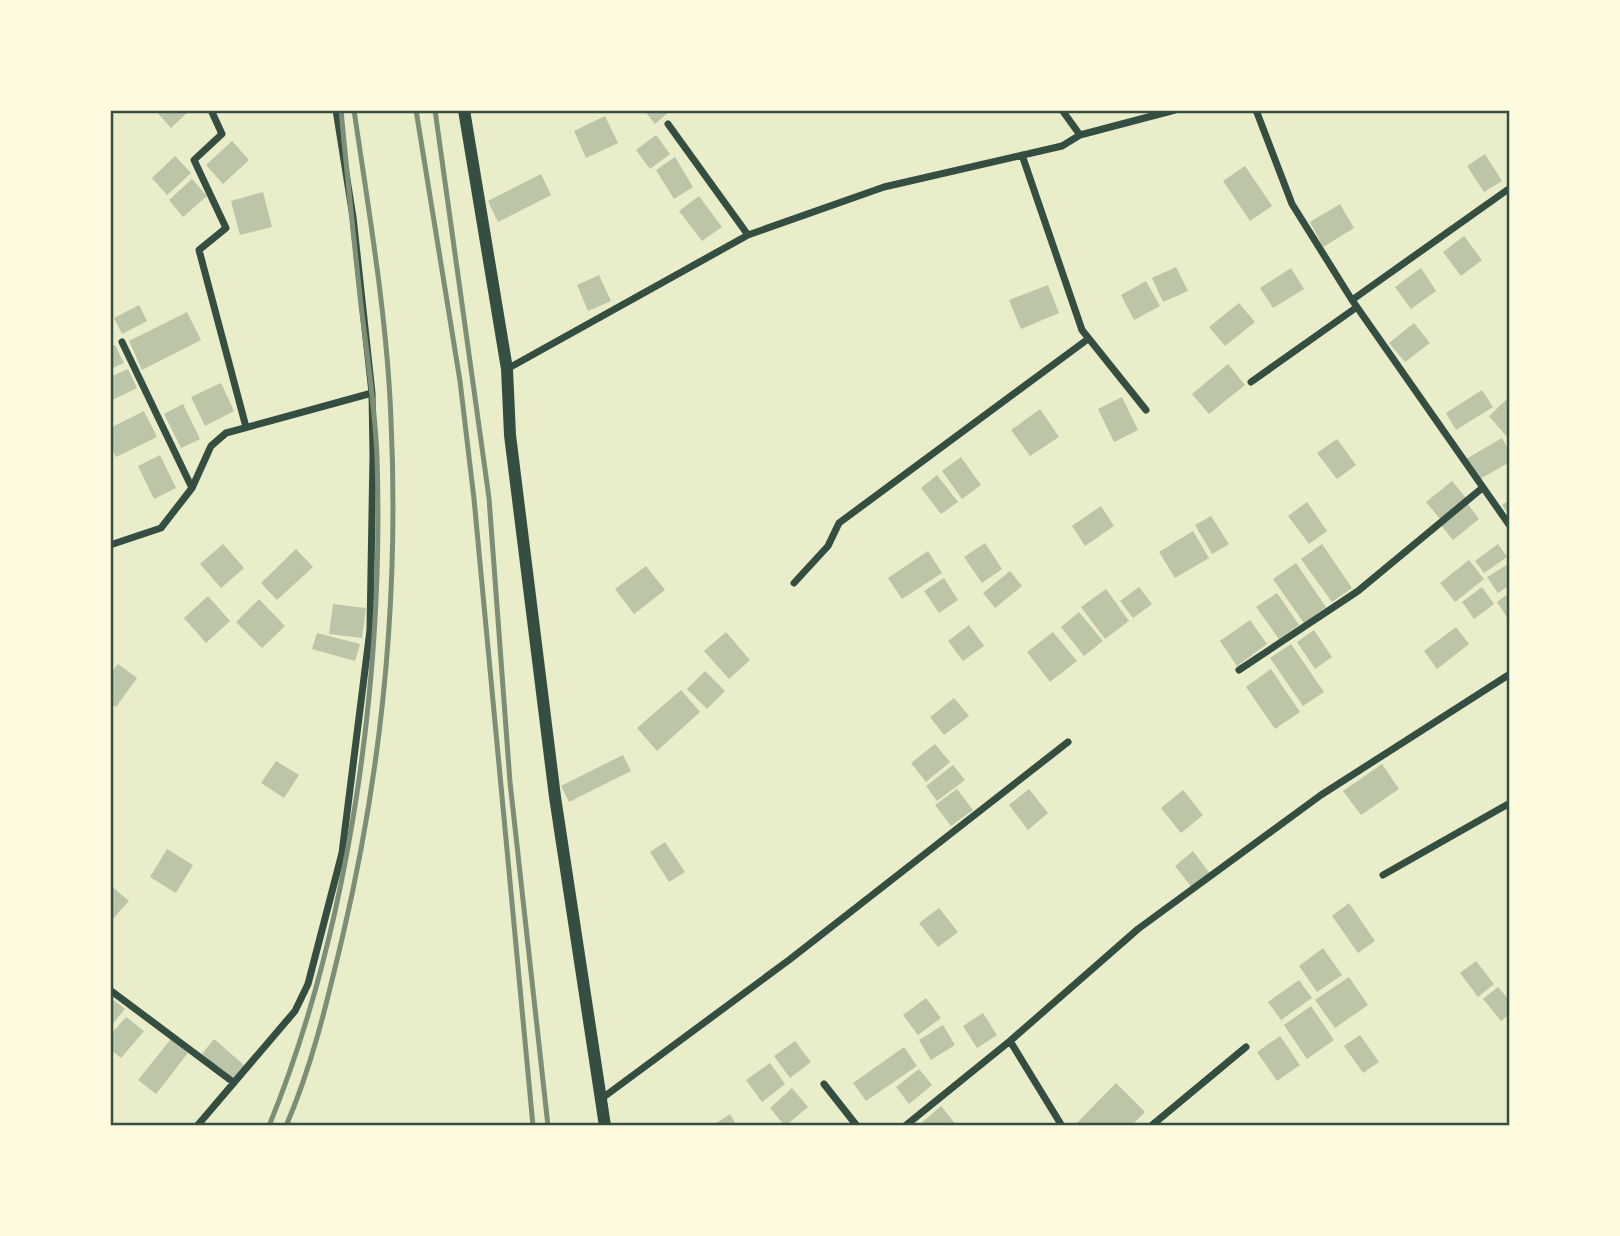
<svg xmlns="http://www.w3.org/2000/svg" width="1620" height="1236" font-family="'PT Sans Narrow',sans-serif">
<rect width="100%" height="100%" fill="#e9edc9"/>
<path fill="#bcc5a7" d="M155,110h35l-19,18z
M644,110h27l-16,14z
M605,116l13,27 -32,15 -12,-27z
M656,135l14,19 -20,15 -14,-19z
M232,141l17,19 -26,24 -17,-19z
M1485,154l17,27 -18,11 -17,-26z
M175,156l16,17 -24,22 -15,-17z
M675,157l18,30 -19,12 -18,-29z
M1245,166l27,40 -22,15 -27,-40z
M541,174l10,21 -53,27 -10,-21z
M192,179l15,17 -24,21 -14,-17z
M263,192l9,35 -32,8 -9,-34z
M699,196l23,31 -20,14 -23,-30z
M1340,204l14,24 -31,19 -13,-25z
M1464,236l18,24 -21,16 -18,-24z
M1176,267l12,24 -25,11 -11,-24z
M1291,268l13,21 -31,19 -13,-20z
M1421,268l15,23 -25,18 -16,-22z
M599,275l12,26 -23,10 -11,-26z
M1146,281l14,25 -26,14 -13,-25z
M1048,285l11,28 -38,16 -12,-29z
M1239,303l16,19 -30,24 -16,-19z
M139,305l8,16 -25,13 -8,-16z
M187,312l14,28 -59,30 -13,-29z
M1414,323l16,20 -25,19 -16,-19z
M115,345l9,18 -14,6v-22z
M1228,364l17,21 -36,29 -17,-20z
M128,369l9,19 -27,13v-24z
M221,383l13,28 -29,15 -14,-29z
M1482,390l11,17 -37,23 -10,-17z
M1122,397l16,33 -24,12 -16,-33z
M1507,399l3,36 -3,2 -18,-21z
M183,404l17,35 -19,9 -17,-34z
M1040,409l19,28 -29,19 -19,-26z
M144,411l13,26 -41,20 -6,-12v-17z
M1502,438l8,14v10l-32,18 -12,-21z
M1337,439l19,26 -19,14 -20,-26z
M160,455l16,33 -22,11 -16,-33z
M961,457l20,28 -19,14 -20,-28z
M937,475l21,27 -17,12 -20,-26z
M1452,481l15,18 -26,21 -15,-18z
M1510,500v16l-8,-11z
M1307,502l20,29 -18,13 -21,-28z
M1467,503l12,16 -26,21 -13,-16z
M1101,506l13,20 -29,20 -13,-20z
M1211,516l18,28 -17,10 -17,-29z
M1193,531l16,27 -34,20 -16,-26z
M985,543l17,26 -20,14 -18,-26z
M223,544l21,24 -23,20 -21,-24z
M1322,544l30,44 -20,14 -31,-43z
M1498,544l9,13 -23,16 -9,-12z
M296,549l17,18 -36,33 -16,-17z
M928,551l14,22 -40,26 -14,-21z
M1469,560l15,19 -29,23 -15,-19z
M1296,563l30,44 -22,16 -31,-44z
M1510,563v22l-12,8 -11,-16z
M646,566l19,24 -31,24 -19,-25z
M1010,571l12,15 -27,22 -12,-15z
M944,578l14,22 -19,13 -15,-22z
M1139,587l13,17 -19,14 -13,-17z
M1482,587l12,17 -20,15 -12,-17z
M1106,589l23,32 -24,18 -24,-32z
M1510,592v26l-2,1 -11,-17z
M1277,593l22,32 -20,14 -23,-32z
M208,596l22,25 -24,22 -22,-25z
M259,599l26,27 -23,22 -26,-26z
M333,604l33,4 -4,30 -33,-4z
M1079,612l24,29 -19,15 -23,-29z
M1250,620l17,24 -30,22 -17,-25z
M969,625l15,21 -21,15 -15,-20z
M1456,627l13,17 -32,25 -13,-18z
M1314,630l18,27 -17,12 -18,-27z
M726,632l24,28 -21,19 -25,-28z
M1053,632l24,29 -27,21 -23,-30z
M317,633l43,11 -5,17 -43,-12z
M1291,644l33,48 -21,14 -33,-48z
M118,664l19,14 -21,29 -6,-4v-29z
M1271,669l29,43 -25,17 -29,-42z
M705,671l20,20 -18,18 -20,-20z
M681,690l19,22 -43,39 -20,-23z
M954,698l15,18 -25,19 -14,-18z
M935,744l15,18 -24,20 -15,-19z
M623,755l8,16 -62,31 -8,-16z
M276,761l23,14 -15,23 -23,-15z
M1382,764l17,25 -38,26 -18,-24z
M953,765l12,15 -28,21 -11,-15z
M957,789l16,21 -22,16 -16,-21z
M1029,789l19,24 -20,17 -19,-25z
M1183,790l20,25 -22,18 -20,-25z
M665,842l20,30 -16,10 -19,-30z
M167,849l26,16 -17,28 -26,-16z
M1193,851l18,24 -18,14 -18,-23z
M110,885l19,16 -19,21z
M1349,903l26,38 -17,12 -26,-37z
M939,908l19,24 -20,15 -19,-24z
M1323,948l19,27 -25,17 -18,-26z
M1476,961l18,23 -16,13 -18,-24z
M1349,977l19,28 -33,23 -20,-28z
M1299,980l13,18 -31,22 -13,-18z
M1498,987l12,14v13l-9,7 -18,-22z
M110,997l15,12 -15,18z
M926,998l15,20 -23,17 -15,-20z
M1311,1006l23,34 -27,19 -23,-34z
M983,1013l14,22 -20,13 -14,-22z
M126,1017l18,14 -23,27 -11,-9v-14z
M943,1025l12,20 -24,15 -12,-20z
M1360,1035l19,27 -16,11 -19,-27z
M1280,1036l20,29 -23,16 -20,-29z
M171,1039l17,14 -32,41 -18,-14z
M214,1039l31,27 -13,14 -30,-26z
M795,1041l16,21 -21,16 -16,-22z
M904,1047l13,19 -51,35 -13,-18z
M770,1063l15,21 -23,18 -16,-22z
M919,1069l13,16 -23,19 -13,-17z
M1116,1083l29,29 -14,14h-57z
M792,1088l16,19 -23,19 -15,-18z
M941,1106l16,20h-39z
M730,1114l7,12h-25z"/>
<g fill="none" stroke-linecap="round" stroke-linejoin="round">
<path stroke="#344e41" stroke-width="7" d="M211,110l11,24 -28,26 32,68 -27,22 47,177
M1062,110l18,25
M1256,110l36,94 60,96 158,226
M668,124l80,111
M1022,155l60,175 64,80
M1352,300l158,-112
M122,342l70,146
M507,369l241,-134 136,-48 178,-41 18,-11 95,-25
M1251,382l106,-75
M110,545l51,-17 31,-40 19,-42 15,-13 146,-40
M794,583l34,-37 11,-23 249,-184
M1239,670l119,-79 123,-102
M1383,875l127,-72
M110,990l123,92
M1010,1041l52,85
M824,1084l33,42
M601,1099l188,-139 279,-218
M197,1126l98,-115 13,-27 34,-131 28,-223 3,-175 -1,-62 -19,-176 -17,-107
M905,1126l105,-85 128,-112 183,-134 189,-121
M1151,1126l95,-79"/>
<path stroke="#344e41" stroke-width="12" d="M464,110l43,259 3,66 45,362 50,329"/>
<path stroke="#7c8e77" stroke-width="5" d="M416,110l44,271 14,118 59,627
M435,110l54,388 21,284 38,344
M269,1126c82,-201 115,-453 108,-669 -2,-51 -10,-102 -16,-152 -7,-65 -14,-130 -20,-195
M286,1126c26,-60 41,-124 56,-187 40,-169 57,-346 49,-519 -4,-104 -22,-207 -37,-310"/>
</g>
<rect width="1620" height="1236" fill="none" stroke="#fefae0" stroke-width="224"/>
<rect x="112" y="112" width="1396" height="1012" fill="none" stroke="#344e41" stroke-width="2.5"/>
</svg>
